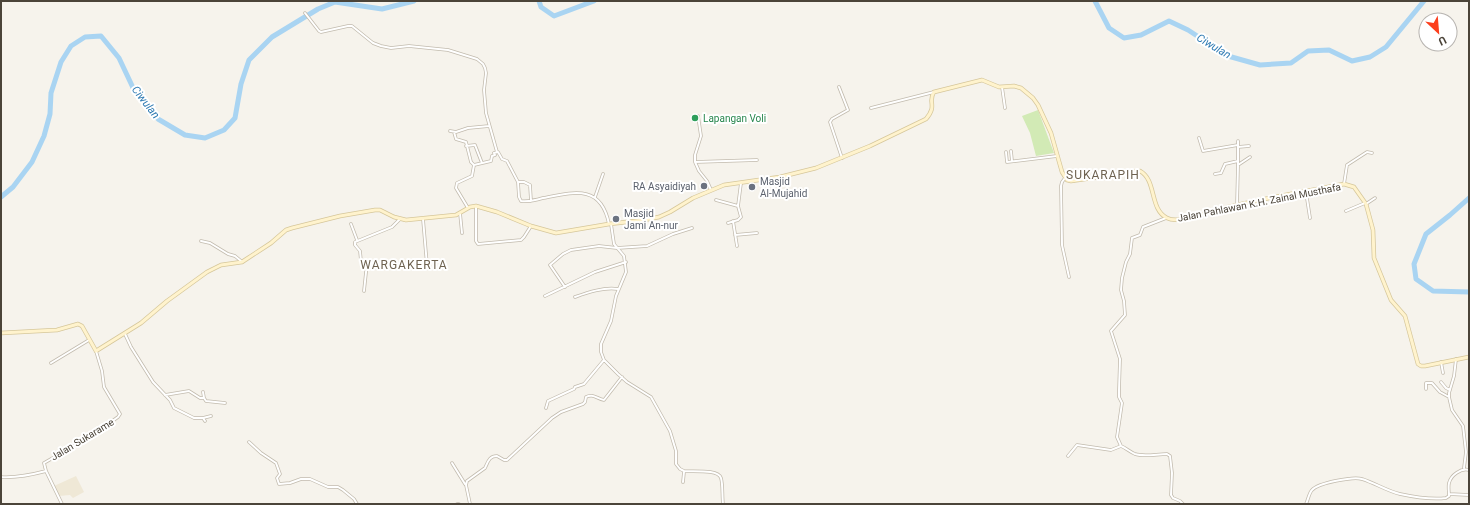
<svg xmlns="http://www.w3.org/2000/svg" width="1470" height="505" font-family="Roboto,sans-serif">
<rect width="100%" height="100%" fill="#f6f3ec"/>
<path fill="#efe8d6" d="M76,476l8,16 -11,6 -3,-3 -11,1 -5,-10z"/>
<path fill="#d2eab5" d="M1038,110l16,43 -18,3 -6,-23 -8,-17z"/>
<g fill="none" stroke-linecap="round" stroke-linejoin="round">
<path stroke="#a9d4f2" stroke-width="5" d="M539,1l2,6 13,9 40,-15
M1095,1l14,27 15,10 17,-3 28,-14 19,9 40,26 32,9 31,-2 17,-12 21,-1 23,11 18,-4 16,-10 38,-46
M1,197l12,-10 19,-25 12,-26 6,-22 1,-21 10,-31 10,-16 14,-9 16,-1 18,22 16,34 23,27 27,16 20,3 19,-8 11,-12 6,-34 8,-24 23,-23 46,-28 17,-7 47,7 32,-8
M1469,198l-19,17 -24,19 -12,30 2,15 17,12 36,1"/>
<g stroke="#c2bbae" stroke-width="3.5">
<path id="street" d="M305,13l14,18 2,1 27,-6h4l21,17 8,3 10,2 18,-2 39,4 29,9 6,5 2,4 1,5 -2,17 2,23 11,39
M839,87l9,23 -16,9 -2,3 12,36
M1002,87l3,21
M871,108l63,-16
M698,116l3,20 -6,19v7l4,9 8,10 4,9
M450,131l6,1 12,-4 21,-2
M454,132l2,7 10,3 5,20 3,3
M1199,138l4,13 35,-6
M1238,141v24
M466,146l9,-1 7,18
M1238,147l11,-1
M1011,151l1,10
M1006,152l1,10 50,-6
M695,162l62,-2
M1215,174l6,-1 4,-9 13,-3
M1065,178l-3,4 -1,4 1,59 7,32
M518,182h6l6,3 1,16
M1344,184l3,-19 20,-13 5,1
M1306,192l4,26
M595,197l8,-23
M716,200l22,6
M1366,204l9,-6
M1237,205l1,-40 12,-8
M476,206v35l2,3 43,-4 3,-3 7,-11
M468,208l-12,-20 1,-5 15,-7 2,-11 17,-4 1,-5 3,-1 -1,-2 4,-1 4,7 5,2 11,21 1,15 2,4c7,1 15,-1 22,-3 31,-6 58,-14 66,26
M1346,211l19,-8
M460,213l2,20
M1166,218l-23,9 -3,8 -8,3 -2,16 -4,8 -4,16 -1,12 3,11 1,14 -14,16 9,28 -1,31v7l3,6 -5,34 4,9c5,2 9,6 14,8 9,3 22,0 32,0l3,2 2,17 -1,22 2,3 7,3 3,3
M423,219l4,46
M733,221l4,25
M728,223l10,-3 3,-3 -3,-11 3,-23
M351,224l6,16
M611,224l3,20 10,12 2,16 -10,24 -5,25 -10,23v8l3,8 14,14 9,8 24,15 19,34 6,20v13l4,5 4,2c9,1 34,-2 37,7 2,7 1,18 2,26
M735,235l22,-2
M201,241l9,2 18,11 7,2 6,5
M565,287l-15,-22 13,-11 8,-4 28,-4 18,2 30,-2 26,-12 19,-6
M364,291l3,-28 -6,-2 -1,-10 -5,-6v-3l37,-15 8,-8
M545,296l50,-24 31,-10
M575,297c14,-5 29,-10 43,-8
M125,334l6,13 22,35 17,18 4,8 20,10h9l2,3
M1456,359l-2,17 -5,17v4l3,13 11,16 3,26 -2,16
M1441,362l2,11
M51,363l38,-23
M1441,382l5,6 4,2
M1426,389v-6h6l8,9 9,5
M203,392l1,6
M165,395l24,-4 11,7h4l2,3 19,2
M546,408l2,-7 26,-12 1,-2 9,-3 20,-24
M203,418l8,-2
M249,442l12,11 15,10 4,11 -3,4 2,6 11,-1 11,-4h9l18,8h10l5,3 11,9 3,5
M1068,456l9,-11 34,5 10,-4
M452,463l13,21
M1,477c15,1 30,-2 45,-6
M683,482l1,-10
M1449,494l20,1
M62,504l-16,-33 -2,-8 49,-28 25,-18 2,-3 -16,-27 -2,-16 -6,-20
M457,504h2
M470,504l-4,-19 1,-4 18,-13c3,-6 4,-12 12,-12l7,4h3l45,-42 9,-6 22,-8 2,-2 1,-5c7,-4 11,2 18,3l18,-23
M1306,504c2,-4 3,-11 6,-14 6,-7 42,-14 50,-11 13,4 25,12 38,15 14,3 31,6 46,4l3,-2c0,-5 -1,-9 0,-13 2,-8 12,-15 20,-13"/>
</g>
<g stroke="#d6c79b" stroke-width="4.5">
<path id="secondary" d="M1,333l56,-3 21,-6 4,2 14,25 45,-28 26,-22 40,-29 14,-7 21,-3 29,-19 15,-13 6,-2 48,-12 35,-6h5l14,7 12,3 50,-5 14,-8 6,-1 21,6 34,14 25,7 53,-9 35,-4 15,-3 11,-5 23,-14 31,-13 56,-8 36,-9 54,-22 56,-27c12,-14 1,-17 8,-27l48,-12 17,7 15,-1 7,2 12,10 5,7 13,28 11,39 5,8 4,1 69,-10c17,9 9,38 27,47 10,5 26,-2 36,-4 10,-3 20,-6 30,-8 37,-9 74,-15 111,-22l10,3 12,17 7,26 1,28 17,42 14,16 13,48 3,2h4l44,-9"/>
</g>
<use href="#street" stroke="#fff" stroke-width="2"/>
<use href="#secondary" stroke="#fff3cd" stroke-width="3"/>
</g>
<circle fill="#2e9e5b" stroke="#fff" stroke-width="1.5" cx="695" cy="118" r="4"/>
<g fill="#6b7280" stroke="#fff" stroke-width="1.5">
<circle cx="704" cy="186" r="4"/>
<circle cx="752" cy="187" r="4"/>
<circle cx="616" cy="219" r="4"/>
</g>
<g text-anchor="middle" stroke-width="4" stroke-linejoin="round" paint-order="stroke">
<g font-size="10" fill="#27864d" stroke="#fff" text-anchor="start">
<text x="703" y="122">Lapangan Voli</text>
</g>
<g font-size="10" fill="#5b616d" stroke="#fff" text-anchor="start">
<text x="760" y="185">Masjid<tspan x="760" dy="12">Al-Mujahid</tspan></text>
<text x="696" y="190" text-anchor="end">RA Asyaidiyah</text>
<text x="624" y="217">Masjid<tspan x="624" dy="12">Jami An-nur</tspan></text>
</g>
<g font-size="10" fill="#4b4439" stroke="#fff">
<text transform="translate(1259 202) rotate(-11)" y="4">Jalan Pahlawan K.H. Zainal Musthafa</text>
<text transform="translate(82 439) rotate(-31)" y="4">Jalan Sukarame</text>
</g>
<g font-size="11" font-style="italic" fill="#2e7ab2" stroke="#fff">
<text transform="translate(1214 46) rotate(31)" y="4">Ciwulan</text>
<text transform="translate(146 102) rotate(52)" y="4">Ciwulan</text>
</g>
<g font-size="12" letter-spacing="1" fill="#6e6250" stroke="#fff">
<text x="1103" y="179">SUKARAPIH</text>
<text x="404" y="269">WARGAKERTA</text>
</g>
</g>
<rect width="1470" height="505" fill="none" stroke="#4b4439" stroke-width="4"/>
<g transform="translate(1438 32) rotate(154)"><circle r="19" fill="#ffffff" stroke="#b7b4b0"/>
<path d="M0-3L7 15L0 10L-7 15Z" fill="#fc3f1d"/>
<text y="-6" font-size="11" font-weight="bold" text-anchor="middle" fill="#4b4439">U</text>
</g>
</svg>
